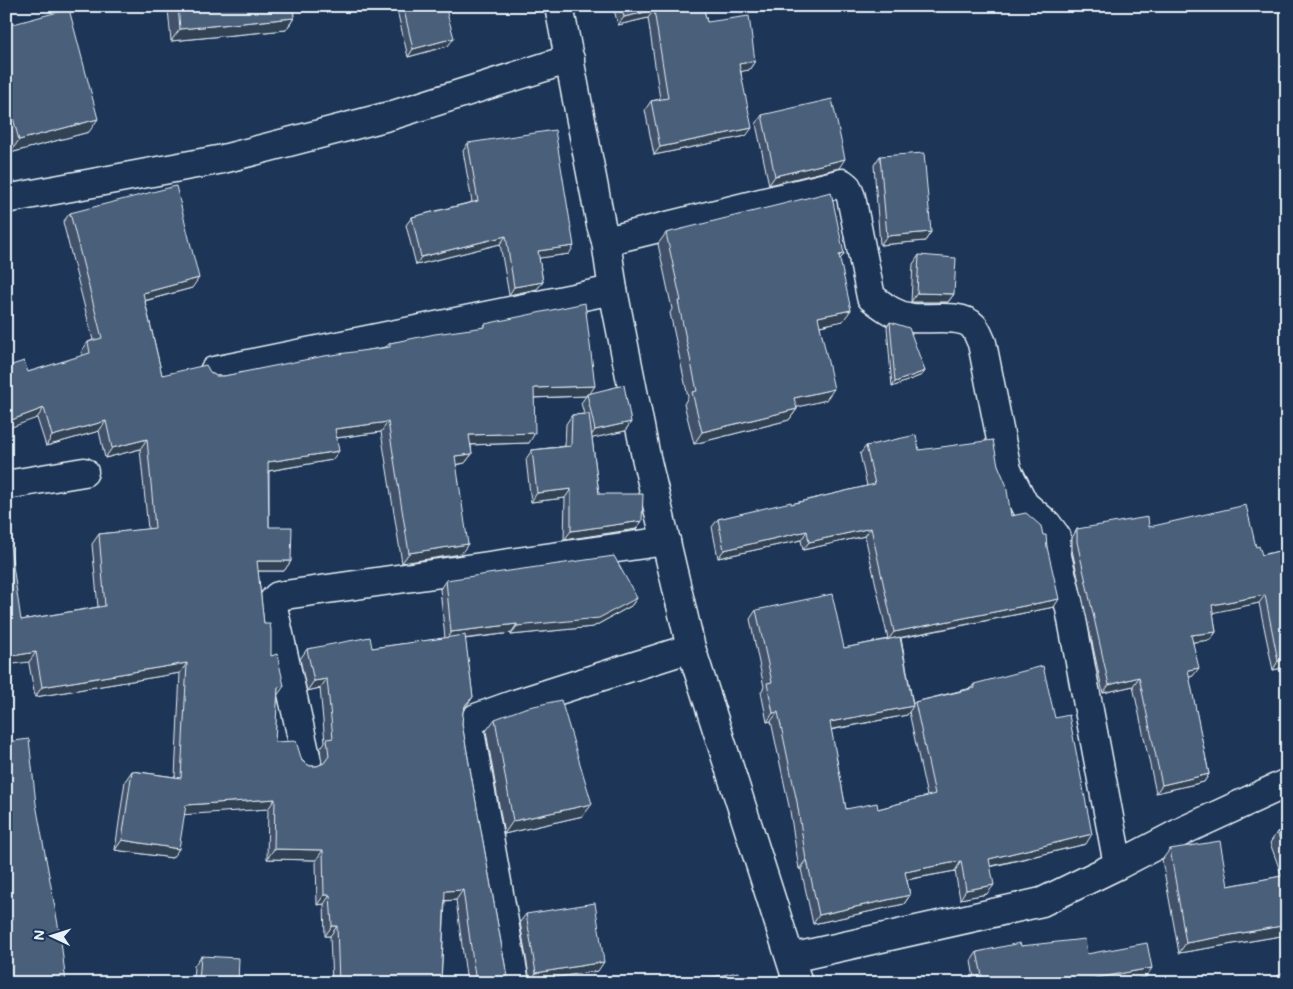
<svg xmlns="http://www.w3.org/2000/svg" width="1293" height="989" font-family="Mali,sans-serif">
<rect width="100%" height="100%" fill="#1d3557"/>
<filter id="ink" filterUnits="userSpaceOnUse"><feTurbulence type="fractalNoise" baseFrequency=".02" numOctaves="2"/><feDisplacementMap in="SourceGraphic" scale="10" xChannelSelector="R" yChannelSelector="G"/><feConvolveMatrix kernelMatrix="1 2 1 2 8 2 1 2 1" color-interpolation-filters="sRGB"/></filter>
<g filter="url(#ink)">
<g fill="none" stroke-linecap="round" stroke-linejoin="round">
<g stroke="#e8f1f8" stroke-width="31">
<path id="minor" d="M6,199l217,-40 170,-44 177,-56
M606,241l236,-58 5,4 4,10 20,100c12,9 24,19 41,21 15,2 49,-5 61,8 4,4 6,11 9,17l25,127 17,34 23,20 9,12v16l14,57 48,256
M214,371l399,-81
M6,485l78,-13
M307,761l-34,-154 1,-7 4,-4 388,-55
M791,958l251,-56 76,-37 69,-36 100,-46
M515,983l-45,-252 1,-7 5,-6 39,-14 176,-56"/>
</g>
<g stroke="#e8f1f8" stroke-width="31">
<path id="highway" d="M559,6l42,219 5,16 7,49 33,167 45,191 107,335"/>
</g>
<use href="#minor" stroke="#1d3557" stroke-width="28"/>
<use href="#highway" stroke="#1d3557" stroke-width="28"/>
</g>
<path fill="#3f5169" stroke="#e8f1f8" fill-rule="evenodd" d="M170,6h123l1,12 -8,12 -115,11 -3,-32z
M396,6h49l3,40 -40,11z
M613,6h90l4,16 48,39 -6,9 -8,1 5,65 -92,19 -9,-45 6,-9 9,-2 -12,-81 -30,7z
M6,26l83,106 -79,21 -4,-15z
M762,115l77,53 -70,17 -13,-61z
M468,143l101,111 -30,4 4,24 -6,7 -28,6 -9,-51 -84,21 -10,-40 6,-8 60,-15 -9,-51z
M880,156l51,76 -6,9 -45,4 -6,-80z
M70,213l122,75 -47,13 17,74 48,-3 6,4h8l162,-29 4,-4 92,-15 3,-4 105,69 41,29 -6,9 -33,7 7,56 43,27 -6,8 -72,11 1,-42 -34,4 -5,-43 6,-9 33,-4 1,-22 6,-9 12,-1 -3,-11 5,-7 -52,2 -5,45 -58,2 1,9 -7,9 -9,2 5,89 -59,9 -21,-131 -44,6 -5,22 -63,11v56l22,34 -7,10h-26l6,53 13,71 -2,47 35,24h7l5,-2 -2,-15 5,-7 -5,-54 -13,3 -7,-32 7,-10 65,-1 73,-10 -5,-49 6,-9 191,18 -6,8 -38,21 -82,8v-2l-46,6 8,58 -10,14 -1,13 45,252 3,7h-43l-11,-83 -11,1 -4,82h-109l-2,-47h-5l-1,-32 -7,1 -1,-45 -49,-1 1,-50 -84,5 -12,44 -57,-8 10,-69 7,-10 43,6 5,-104 -145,24 -14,-77 77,-13 -6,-63 7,-10 49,-5 -8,-80 -35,9 -6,-27 -53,15 -9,-28 -9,-46 54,-16 -1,-4 7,-10 5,-2 -30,-118z
M666,233l178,21 -4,5 3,62 -23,5 6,74 -29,7v2l-8,11 -95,24 -10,-40 4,-7 -18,-84 2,-4 -14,-65z
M919,255l35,39 -6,8h-37l2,-38z
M890,322l35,49 -3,4 -30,12 -5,-60z
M866,446l53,4 79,15 13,51 32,19 4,12 7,60 -153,31 12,66 2,-2 56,-14 3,-4 112,160 -96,23 -3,27 -27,5 -5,-28 -48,9 3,15 -6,9 -91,20 -12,-55h-2l-9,-58 -19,-90 -4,1 -6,-30 3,-5 -14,-68 6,-9 88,38 44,-9 -23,-103 -62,14 -2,-10 -83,18 -6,-31 6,-8 73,-15 76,-18 -7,-32zM909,712l18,84 -49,13h-32l-15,-79 76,-15z
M1149,527l107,20 6,8 25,-6v118l-14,3 -14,-67 -46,9 3,20 -6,8 -17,2v34l-4,1 20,97 -5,8 -48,11 -23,-107 -30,7 -31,-143v-12l5,-9z
M495,719l88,97 -79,18 -18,-103z
M1287,828v107l-108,18 -17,-93 8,-11 58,37 54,-10 -12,-33 7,-11z
M526,914l72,57 -68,10 -10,-59z
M1021,946l66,8 59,23 -172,1 -3,-17 6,-9z
M201,956l37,27h-45l1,-17z"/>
<path fill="#334255" stroke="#e8f1f8" d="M654,10l-6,8 -30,7 6,-8z
M294,18l-8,12 -115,11 9,-12z
M454,38l-6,8 -40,11 5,-8z
M755,61l-6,9 -16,3 6,-9z
M98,119l-9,13 -79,21 9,-13z
M752,128l-6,8 -92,19 6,-8z
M845,159l-6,9 -70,17 6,-9z
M931,232l-6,9 -45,4 7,-9z
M506,236l-6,8 -84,21 5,-8z
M574,246l-5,8 -36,5 5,-8z
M844,254l-8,11 3,-10z
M199,278l-7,10 -56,15 7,-10z
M543,282l-6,7 -28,6 5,-8z
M917,293l37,1 -6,8h-37z
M851,310l-8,11 -33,7 8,-11z
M925,371l-3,4 -30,12 3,-5z
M595,386l-7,10 -1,-2 -1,2 -59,2 7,-10z
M834,389l-8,11 -40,10 8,-12z
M44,408l-7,10 -31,11v-7z
M797,409l-8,11 -95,24 8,-12z
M106,421l-7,10 -53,15 6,-10z
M388,422l-7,10 -53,7 7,-10z
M631,422l-6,9 -36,8 6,-9z
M535,433l-6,10 -66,2 6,-10z
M147,439l-7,10 -35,9 7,-10z
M339,451l-7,9 -70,12 6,-10z
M472,454l-7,9 -17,3 7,-10z
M571,489l-6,9 -34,4 6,-9z
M642,521l-6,8 -72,11 7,-9z
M871,528l-6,8 -62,14 6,-8z
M807,531l-6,9 -83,18 6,-8z
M468,544l-7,10 -59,9 7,-10z
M257,561h34l-7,10h-34z
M1265,595l-6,8 -52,11 5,-9z
M637,598l-6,8 -38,21 -82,8 6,-9z
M1059,599l-5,8 -166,33 6,-8z
M517,624l-6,9 -66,8 6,-9z
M1216,632l-6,8 -24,3 5,-8z
M36,652l-7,10 -23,3v-8z
M1287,660v7l-14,3 5,-9z
M187,663l-7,10 -145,24 7,-10z
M1199,668l-6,8 -11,3 6,-9z
M1139,677l-6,9 -30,7 6,-8z
M327,679l-7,9 -13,3 7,-10z
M284,686l-7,10 1,-9z
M913,706l-6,9 -84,16 7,-9z
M778,712l-7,9 -4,1 6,-9z
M1209,774l-5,8 -48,11 6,-8z
M275,799l-7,10 -89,6 7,-10z
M592,804l-9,12 -79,18 9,-13z
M1092,834l-6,10 -103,24 6,-9z
M122,840l57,9 -7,9 -57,-8z
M274,849l49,1 -7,10 -49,-1z
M806,860h1l-6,9h-2z
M961,861l-6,10 -56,10 6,-9z
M994,885l-7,9 -27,5 6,-9z
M463,890l-7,10 -18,1 7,-10z
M324,895h6l-6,9 -7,1z
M910,895l-6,9 -91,20 6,-9z
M1287,925v10l-108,18 7,-10z
M332,926h5l-7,10h-5z
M604,962l-6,9 -68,10 6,-8z
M1152,968l-6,9 -33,6h-26l3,-4z"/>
<path fill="#495e7a" stroke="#e8f1f8" d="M178,6h115l1,12 -114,11z
M403,6h42l9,32 -41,11z
M621,6h82l4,16 42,-6 6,45 -16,3 13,64 -92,19 -9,-46 17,-3 -14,-88 -30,7z
M69,9l29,110 -79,21 -13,-48v-66z
M832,99l13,60 -70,17 -13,-61z
M555,130l19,116 -36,5 5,31 -29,5 -8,-51 -85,21 -9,-40 66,-16 -10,-58z
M924,153l7,79 -44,4 -7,-80z
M176,186l23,92 -56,15 19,82 44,-10 4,7 6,4h8l100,-20 66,-9v-4l45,-9 50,-7v-3l100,-21 10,83 -61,2 1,45 -66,2 3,19 -17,2 13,88 -59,9 -21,-131 -53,7 4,22 -71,11 1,65h23l-1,34h-34l7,63h6l1,6v26l6,-2 7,32 -6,1 -3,55 21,-1 6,20 8,5h7l7,-3 5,-7 -2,-17 6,-1 -6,-59 -13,2 -7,-32 63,-12 2,11 93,-13 8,62 -7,7 -3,7 -1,13 45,252 3,7h-34l-13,-93 -18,1 -4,92h-102l-2,-57h-5l-2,-31h-6l-1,-45 -49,-1 1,-50 -89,6 -7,44 -57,-9 10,-69 49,7 6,-115 -145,24 -6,-35 -30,5v-139l15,102 84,-14 -6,-72 56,-6 -8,-89 -35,9 -6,-27 -54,15 -8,-28 -38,14v-55l18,-6 4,11 62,-19 -2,-11 14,-4 -32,-125z
M831,192l13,62 -5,1 12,55 -33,7 16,72 -40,9 3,11 -95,23 -10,-40 5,-1 -19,-90h3l-15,-68z
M919,255l37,3 -2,36 -37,-1z
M890,322l19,6 16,43 -30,11z
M624,385l7,37 -36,8 -8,-36z
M589,414l10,80h44l-1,27 -71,10v-42l-34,4 -5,-43 39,-4 1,-31z
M916,435l3,15 74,-10 5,25 8,19 5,32 15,-3 15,13 2,9h3l1,12 12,52 -165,33 -23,-104 -62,14 -2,-11 -83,19 -6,-31 73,-17v2l84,-20 -9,-38z
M1246,505l10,42 3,-1 3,9 25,-6v111l-9,1 -13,-66 -53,10 4,27 -25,3 8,33 -11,2 21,104 -47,11 -23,-108 -30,8 -32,-143v-13l71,-12 1,10z
M614,556l23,42 -38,20 -82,8v-2l-66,8 -5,-52z
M832,594l12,54 56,-11 13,69 -83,16 16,87 31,-6 1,6 57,-15 -20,-92 60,-14 -1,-4 69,-18 12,52 14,-3 23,119 -103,25 5,26 -28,5 -5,-29 -56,11 5,23 -91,20 -12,-55h-1l-9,-58 -19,-90 -5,1 -6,-30 5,-1 -16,-72z
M561,700l31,104 -79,17 -18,-102 30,-11z
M29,739l7,65 25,137 5,42h-60v-241z
M1287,828v29l-10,-25z
M1220,841l8,45 59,-11v50l-101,18 -16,-94z
M595,903l9,59 -68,11 -10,-59z
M1085,939l2,15 60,-11 5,25 -62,11v4h-152l44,-7 -5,-24 43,-9 1,3z
M201,956l38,2 -1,25h-39z
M1287,969v14h-19z
M738,972l1,3h5l2,8h-48v-3z"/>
</g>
<rect width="1293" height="989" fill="none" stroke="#1d3557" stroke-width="25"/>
<rect x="12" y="12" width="1268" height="964" fill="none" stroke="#e8f1f8" stroke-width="2" filter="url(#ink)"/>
<g transform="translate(52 936) rotate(274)" stroke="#1d3557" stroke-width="4" paint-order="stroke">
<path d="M0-4L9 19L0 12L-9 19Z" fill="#e8f1f8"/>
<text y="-8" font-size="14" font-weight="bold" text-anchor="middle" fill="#e8f1f8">N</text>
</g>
</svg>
